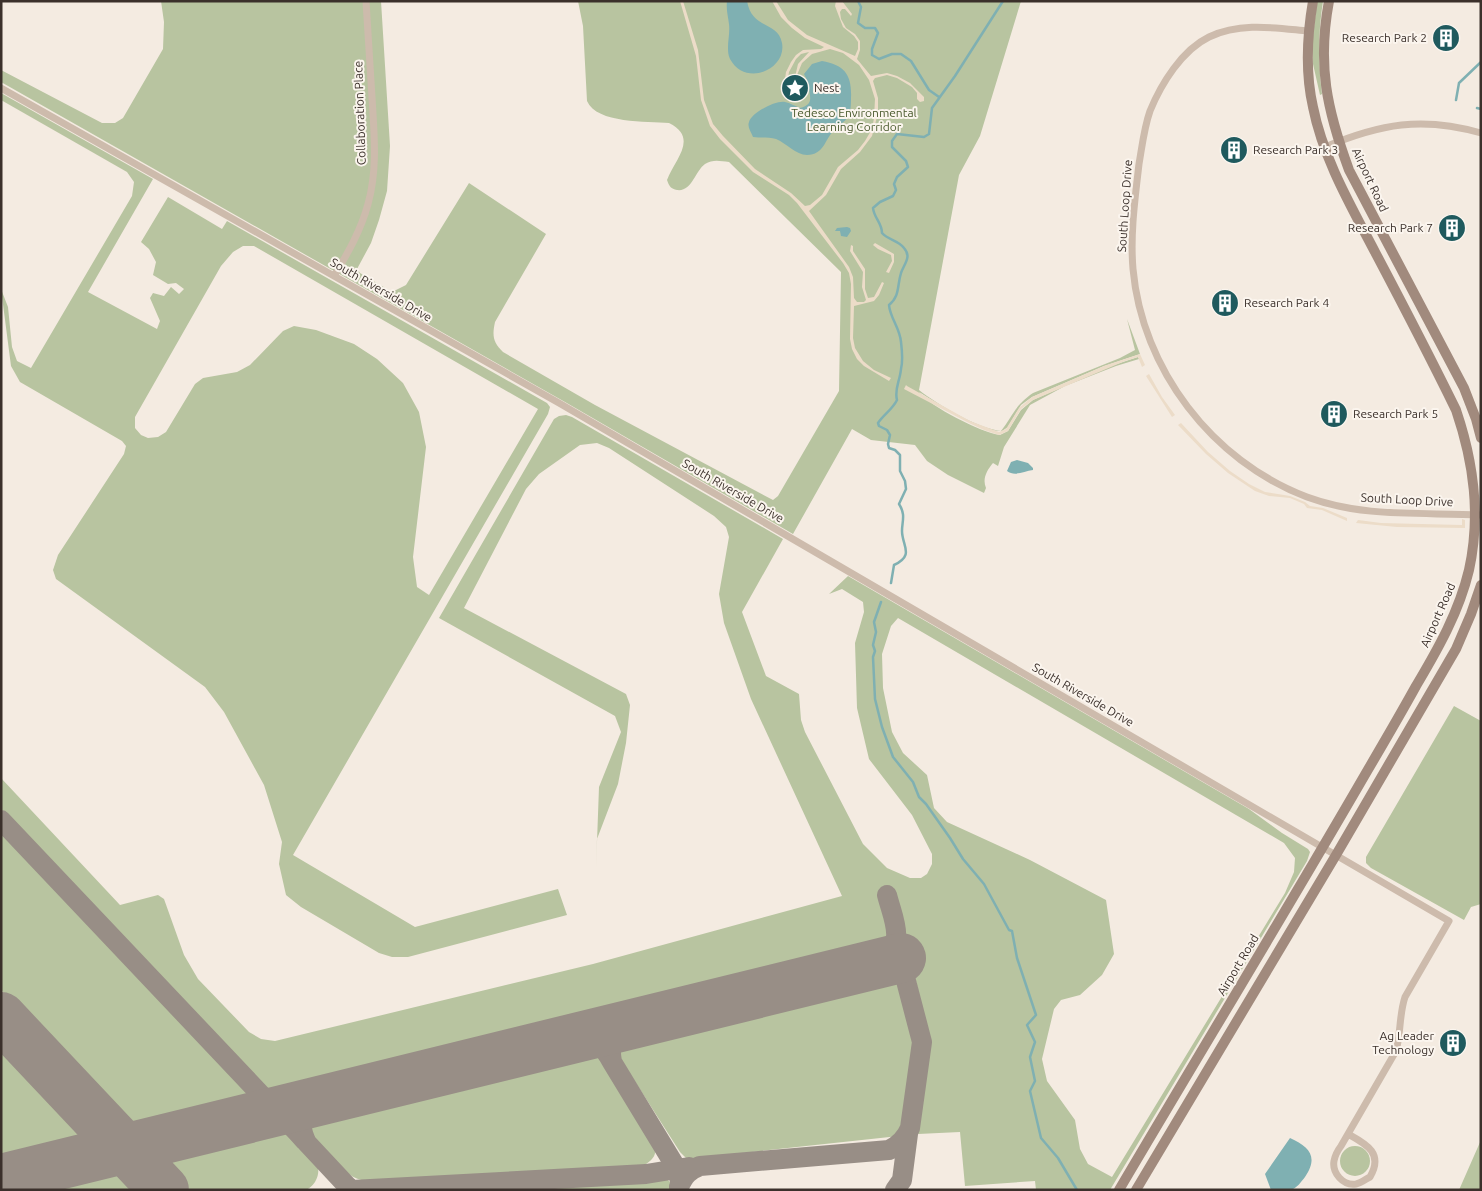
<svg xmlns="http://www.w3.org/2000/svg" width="1482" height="1191" font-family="Ubuntu,sans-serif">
<rect width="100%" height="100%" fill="#f4ebe1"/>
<path fill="#b8c4a0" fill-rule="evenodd" d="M161,1h220l9,145 -3,45 -8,29 -8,23 -14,26 3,4 32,19 14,-7 63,-102 77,51 -51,88c-3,14 -2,20 8,30l92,53 178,95 5,-4 61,-105 2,-119 -112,-110c-9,-1 -16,-3 -24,2 -10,7 -13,28 -28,26 -6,-1 -8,-4 -10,-10 8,-21 32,-42 2,-57 -22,-2 -72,1 -82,-22l-4,-75 -5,-25h443l-41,135 -21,39 -40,215c19,15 58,38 82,41 12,-15 13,-25 32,-38l87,-35 15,-8 -8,-31 13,35 -36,12 -72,31 -11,8 -13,22 -6,4c-19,2 -67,-29 -83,-39 12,15 61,40 81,43l8,-4 13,-21 12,-10 72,-32 33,-11 1,2 -23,7 -51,20 -35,19 -26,42 -6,19 -5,-3c-6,7 -11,16 -7,25l-2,5 -36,-18 -21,-14 -12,-16 -44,-5 -19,-11 -59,105 -228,-132 -564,-320v-12l101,53h13l8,-5 40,-69 1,-27z
M1317,1h6c-5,32 -5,61 -1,93l-2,1 -7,-31 -1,-20z
M1,93l152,86 -65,113 69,37 3,-8 -10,-23 3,-5 11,3 7,-9 8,7 5,-5 -8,-6 -8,1 -15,-9 3,-13 -7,-13 -8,-7 27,-45 54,32 5,-8 320,182 3,4 -2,7 -255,441 122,72 143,-38 9,26 -159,42h-16l-13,-4 -78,-46 -15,-12 -7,-31 3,-22 -18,-57 -40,-73 -19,-25 -149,-108 -3,-9 5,-15 66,-101 2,-8 -4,-5 -102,-59 -9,-16 -10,-77 7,18 4,40 5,14 14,7 101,-172 2,-14 -7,-10 -126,-72zM243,246h11l284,163 -109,186 -12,-8 -4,-30 13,-110 -7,-35 -16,-29 -26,-24 -23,-15 -38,-14 -22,-4 -11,5 -33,34 -13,7 -34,6 -8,6 -29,48 -8,5 -10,1 -7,-3 -6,-7v-11l86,-151 12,-14z
M566,415l6,2 211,122 -41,73 24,64 33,18 2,26 4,12 58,112 24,24 23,10h11l6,-4 5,-10v-10l-20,-39 -43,-56 -12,-51 -2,-65 9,-31 -1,-10 -21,-13 -13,5 19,-18 401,233 33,24 26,16 2,3 -3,9 -197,329h-74l-1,-9 -70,5 -5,-54 -42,2 12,-94 -35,-146 -12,3 10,39 -2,11 -613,152 -6,-4 -271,-286v-31l119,127 38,-10 6,4 20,56 14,24 51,53 12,7 14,2 318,-77 249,-68 -91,-197 -27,-76 -5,-29 10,-57 -3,-10 -12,-11 -105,-68 -12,-5 -17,2 -41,29 -13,15 -62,119 162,86 4,11 -4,38 -8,41 -21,55 -1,30 3,-82 22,-55 -6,-16 -176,-98 115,-199 5,-3zM898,618l386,225 11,15 -1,14 -9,21 -173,284 -24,-13 -8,-15 -5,-29 -28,-39 -5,-22 12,-50 7,-9 19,-5 22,-20 12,-21 -8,-54 -76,-40 -83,-38 -13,-14 -7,-33 -24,-22 -11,-21 -9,-44 -1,-34 9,-28z
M1454,706l27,15v183l-10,3 -7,13 -93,-52 -5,-5v-6z
M1,827l244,259 2,9 -3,10 -107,27 -136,-142z
M893,972l8,12 15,58 -11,83 -6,11 -212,23 -7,-7 -60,-94 -3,-10 5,-9z
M1,1041l96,100 -96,24z
M596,1046l56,90c5,15 6,21 -9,30l-249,15c-11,0 -25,2 -36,-2 -14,-5 -31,-27 -42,-37 -6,-10 -7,-17 -2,-26z
M281,1125c14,14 48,34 34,57 -3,4 -5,6 -9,8h-116l-33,-36z
M1481,1140v50h-22z
M1340 1161a15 15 0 1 1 30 0a15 15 0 1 1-30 0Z
M118,1163l26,27h-134z
M666,1178l8,8 -2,4h-213z"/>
<path fill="#ecdcc8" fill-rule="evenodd" d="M680,1h3l15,49 6,50 9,24 10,12 32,33 36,24 14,13 5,-1 12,-10 16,-28 20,-17 7,-9 7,-12 2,-11 1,-19 -6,-19 -10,-15 -16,-12 -13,-4 -18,5 -10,9 -5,12 6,1 2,5 -2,4h-5l-1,2 5,4 -1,2 2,5 -4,3 -4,-1 -10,-21 1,-7 5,-10 5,-7 7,-5 18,-1 3,-2 -19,-9 -13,-10 -11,-11 -9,-16h4l12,19 19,15 48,21 3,-7v-7l-4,-6 -11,-9 -8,-21 1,-5h6l10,13 -1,2 -6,-7h-3l-2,3 1,7 5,9 9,6 5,7v9l-3,9 14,17 16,-3 10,3 13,7 14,14v4l-4,1 -3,-3v-6l-5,-6 -15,-9 -10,-3 -12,3 -2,3 5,17v15l-6,23 -12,16 -19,17 -15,26 -17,16 40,56 4,10 1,21 3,4h7l2,-2 -4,-13 1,-15 -13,-21 1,-6 2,1v5l12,18v20l3,9 6,-1 8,-15 2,1 -5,12 -5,6 -20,5 -1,32 2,10 8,13 11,9 17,8 -2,3 -25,-15 -7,-7 -5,-10 -2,-10 1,-55 -2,-11 -6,-10 -46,-60 -8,-8 -36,-23 -33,-33 -10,-13 -9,-26 -5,-44zM809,52l-11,12 -3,13 -7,1 1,-6 7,-13 5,-5z
M875,243l19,11v8l-5,11 -3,-1 6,-11 -1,-6 -13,-6 -5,-4z
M1140,354l5,11 -3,2 -4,-10 -13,4 -92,39 -12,9 -13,22 -9,4 -15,-5 -15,-7 -65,-34 2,-4 1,1 63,35 29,11 7,-3 13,-21 13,-11 72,-31z
M1149,374l13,23 13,18 -3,2 -26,-41z
M1181,423l27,29 22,19 19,13 16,8 25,4 15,6 5,4 13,2 24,10v3l-25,-11 -15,-2 -3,-4 -14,-6 -21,-2 -14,-5 -27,-18 -22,-19 -28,-29z
M1462,519l3,1v8l-68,-1 -41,-4 2,-3 23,3 81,2z"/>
<path fill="#7fb0b2" d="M727,1h20c5,29 31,20 35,42 5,26 -36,45 -52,16 -2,-4 -2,-8 -2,-12 0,-7 2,-15 1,-23 -1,-8 -3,-14 -2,-23z
M822,61c23,4 30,14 29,37 0,6 0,13 -3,19 -3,5 -10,8 -14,13 -9,9 -10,25 -27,25 -11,0 -21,-12 -31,-16 -7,-2 -15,-1 -23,-2 -2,-5 -6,-10 -4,-15 2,-9 27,-22 36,-20 5,1 10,4 15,6 15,-4 9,-12 9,-21h-3l1,-7 -3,-6 8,-10z
M847,227l3,1 1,3 -4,6 -6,-1 -1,-5h-5l2,-3z
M1017,460l11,3 5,5v2c-9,1 -18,7 -26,1l4,-9z
M1290,1138c19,9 29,18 15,39 -4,5 -8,11 -14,13 -6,1 -14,0 -20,0l-6,-16z"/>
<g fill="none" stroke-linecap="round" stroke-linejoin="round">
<path stroke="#7fb0b2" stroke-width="2.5" d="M858,1l3,6 -3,16 7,5h10l3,5 -6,16v6l7,4 13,-5h9l10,7 18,29 10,7
M1456,100l3,-17 22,-21
M1477,108l4,1
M891,583l3,-18c21,-10 8,-19 8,-34 0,-10 4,-16 -3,-27l7,-15 -1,-8 -5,-10v-16l-5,-5 -6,-2 -1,-4 2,-9 -3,-5 -8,-4 -1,-3c6,-9 14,-13 19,-23 -3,-11 3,-19 4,-31 2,-8 1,-19 0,-27 -1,-14 -11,-24 -12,-37 11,-9 8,-19 12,-32 3,-9 11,-16 3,-25 -6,-8 -16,-8 -22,-15 0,-10 -8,-15 -9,-25l7,-6 13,-6 3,-6 -2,-6 3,-7 11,-10 -2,-6 -14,-14v-6l5,-7 27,3 5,-3 3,-26 23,-32 48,-75
M881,602l-7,20 2,10 -3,13 2,6 -2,6 2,42 7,28 11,30 20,25 6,15 7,7 24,34 13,21 21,25 25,46 3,1 5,27 19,57 -9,10 8,17 -5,15 5,24 -5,10 11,47 17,20 19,32"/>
<path stroke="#988e86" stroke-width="20" d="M1,820l266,281 6,4 15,2 69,-17
M512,1055l67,-17c17,0 25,9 33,24
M188,1134l78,-19c21,2 26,12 39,26
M169,1136l32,-7
M138,1159l29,31
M680,1181l-3,-12 -65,-107c-3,-18 -1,-28 17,-36l67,-16
M679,1187c5,-11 10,-17 21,-21l189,-16c10,-5 17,-12 21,-22l12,-86 -17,-65 -10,-10 -11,-5c21,-23 10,-40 3,-67
M351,1190l-44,-47c-17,-33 11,-41 37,-47 13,-3 26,-6 38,-9
M352,1190l294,-16 43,-7
M895,1190l7,-10 6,-46"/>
<path stroke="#988e86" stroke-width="50" d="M1,1017l163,173
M1,1179l900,-221"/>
<path stroke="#cdbbac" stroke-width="7" d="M1308,31c-33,-3 -67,-9 -99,6 -27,13 -48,47 -59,74 -6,17 -8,36 -11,53 -4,35 -9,70 -6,105 9,100 79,192 174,228 56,21 115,15 174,18
M1,88l558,315 890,518 -44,76c-6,18 -4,36 -9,54l-55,95c-3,4 -6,9 -7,15 -2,12 9,25 22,23 5,-1 10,-5 14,-7 14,-24 -4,-33 -22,-43
M1325,147c55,-23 97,-31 156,-14
M334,276c14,-23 27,-46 34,-72 10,-36 6,-71 4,-107 -2,-32 -4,-64 -6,-96"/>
<path stroke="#a18a7d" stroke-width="10" d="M1329,1c-12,64 -2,109 20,169l115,218 12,31 5,19
M1119,1190c82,-139 166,-277 247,-417 17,-29 34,-58 50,-87 22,-37 43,-74 53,-116 12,-55 5,-107 -13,-160 -26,-53 -53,-105 -81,-158 -24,-46 -52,-94 -62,-145 -8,-35 -6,-71 0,-106
M1136,1190l200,-335 120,-206 15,-35 10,-29"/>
</g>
<defs>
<g id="building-disc" transform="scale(1.4375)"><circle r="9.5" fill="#1f5a5e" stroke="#fbf5ee"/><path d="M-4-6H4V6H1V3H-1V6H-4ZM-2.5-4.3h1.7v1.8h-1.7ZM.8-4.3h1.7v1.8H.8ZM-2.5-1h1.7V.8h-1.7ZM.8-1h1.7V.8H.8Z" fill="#fff"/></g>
<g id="sight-disc" transform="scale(1.4375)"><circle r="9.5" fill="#1f5a5e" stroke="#fbf5ee"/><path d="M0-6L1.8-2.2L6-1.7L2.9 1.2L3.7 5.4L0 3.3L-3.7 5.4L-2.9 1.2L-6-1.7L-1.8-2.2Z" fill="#fff"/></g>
</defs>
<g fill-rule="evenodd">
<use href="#building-disc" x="1446" y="38"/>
<use href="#sight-disc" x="795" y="88"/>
<use href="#building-disc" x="1234" y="150"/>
<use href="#building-disc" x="1452" y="228"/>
<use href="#building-disc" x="1225" y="303"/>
<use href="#building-disc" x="1334" y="414"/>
<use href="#building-disc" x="1453" y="1043"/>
</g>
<g text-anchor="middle" stroke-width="4" stroke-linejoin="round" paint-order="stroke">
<g font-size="12" fill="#3b302b" stroke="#fbf5ee" text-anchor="start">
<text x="1427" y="42" text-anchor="end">Research Park 2</text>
<text x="814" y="92">Nest</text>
<text x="1253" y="154">Research Park 3</text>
<text x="1433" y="232" text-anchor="end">Research Park 7</text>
<text x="1244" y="307">Research Park 4</text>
<text x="1353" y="418">Research Park 5</text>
<text x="1434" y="1040" text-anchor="end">Ag Leader<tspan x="1434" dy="14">Technology</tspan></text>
</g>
<g font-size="12" fill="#3b302b" stroke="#fbf5ee">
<text transform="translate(360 113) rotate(-92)" y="4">Collaboration Place</text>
<text transform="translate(1370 180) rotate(65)" y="4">Airport Road</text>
<text transform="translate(1125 206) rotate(-86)" y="4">South Loop Drive</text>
<text transform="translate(381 290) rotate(30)" y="4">South Riverside Drive</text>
<text transform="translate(733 491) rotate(30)" y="4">South Riverside Drive</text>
<text transform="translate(1407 500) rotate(3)" y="4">South Loop Drive</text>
<text transform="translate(1438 615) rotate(-66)" y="4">Airport Road</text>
<text transform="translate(1083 695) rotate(30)" y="4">South Riverside Drive</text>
<text transform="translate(1238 965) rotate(-59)" y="4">Airport Road</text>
</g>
<g font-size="12" fill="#4a5a2e" stroke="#fbf5ee">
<text x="854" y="117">Tedesco Environmental<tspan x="854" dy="14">Learning Corridor</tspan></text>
</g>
</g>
<rect width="1482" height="1191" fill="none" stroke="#3b302b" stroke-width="5"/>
</svg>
